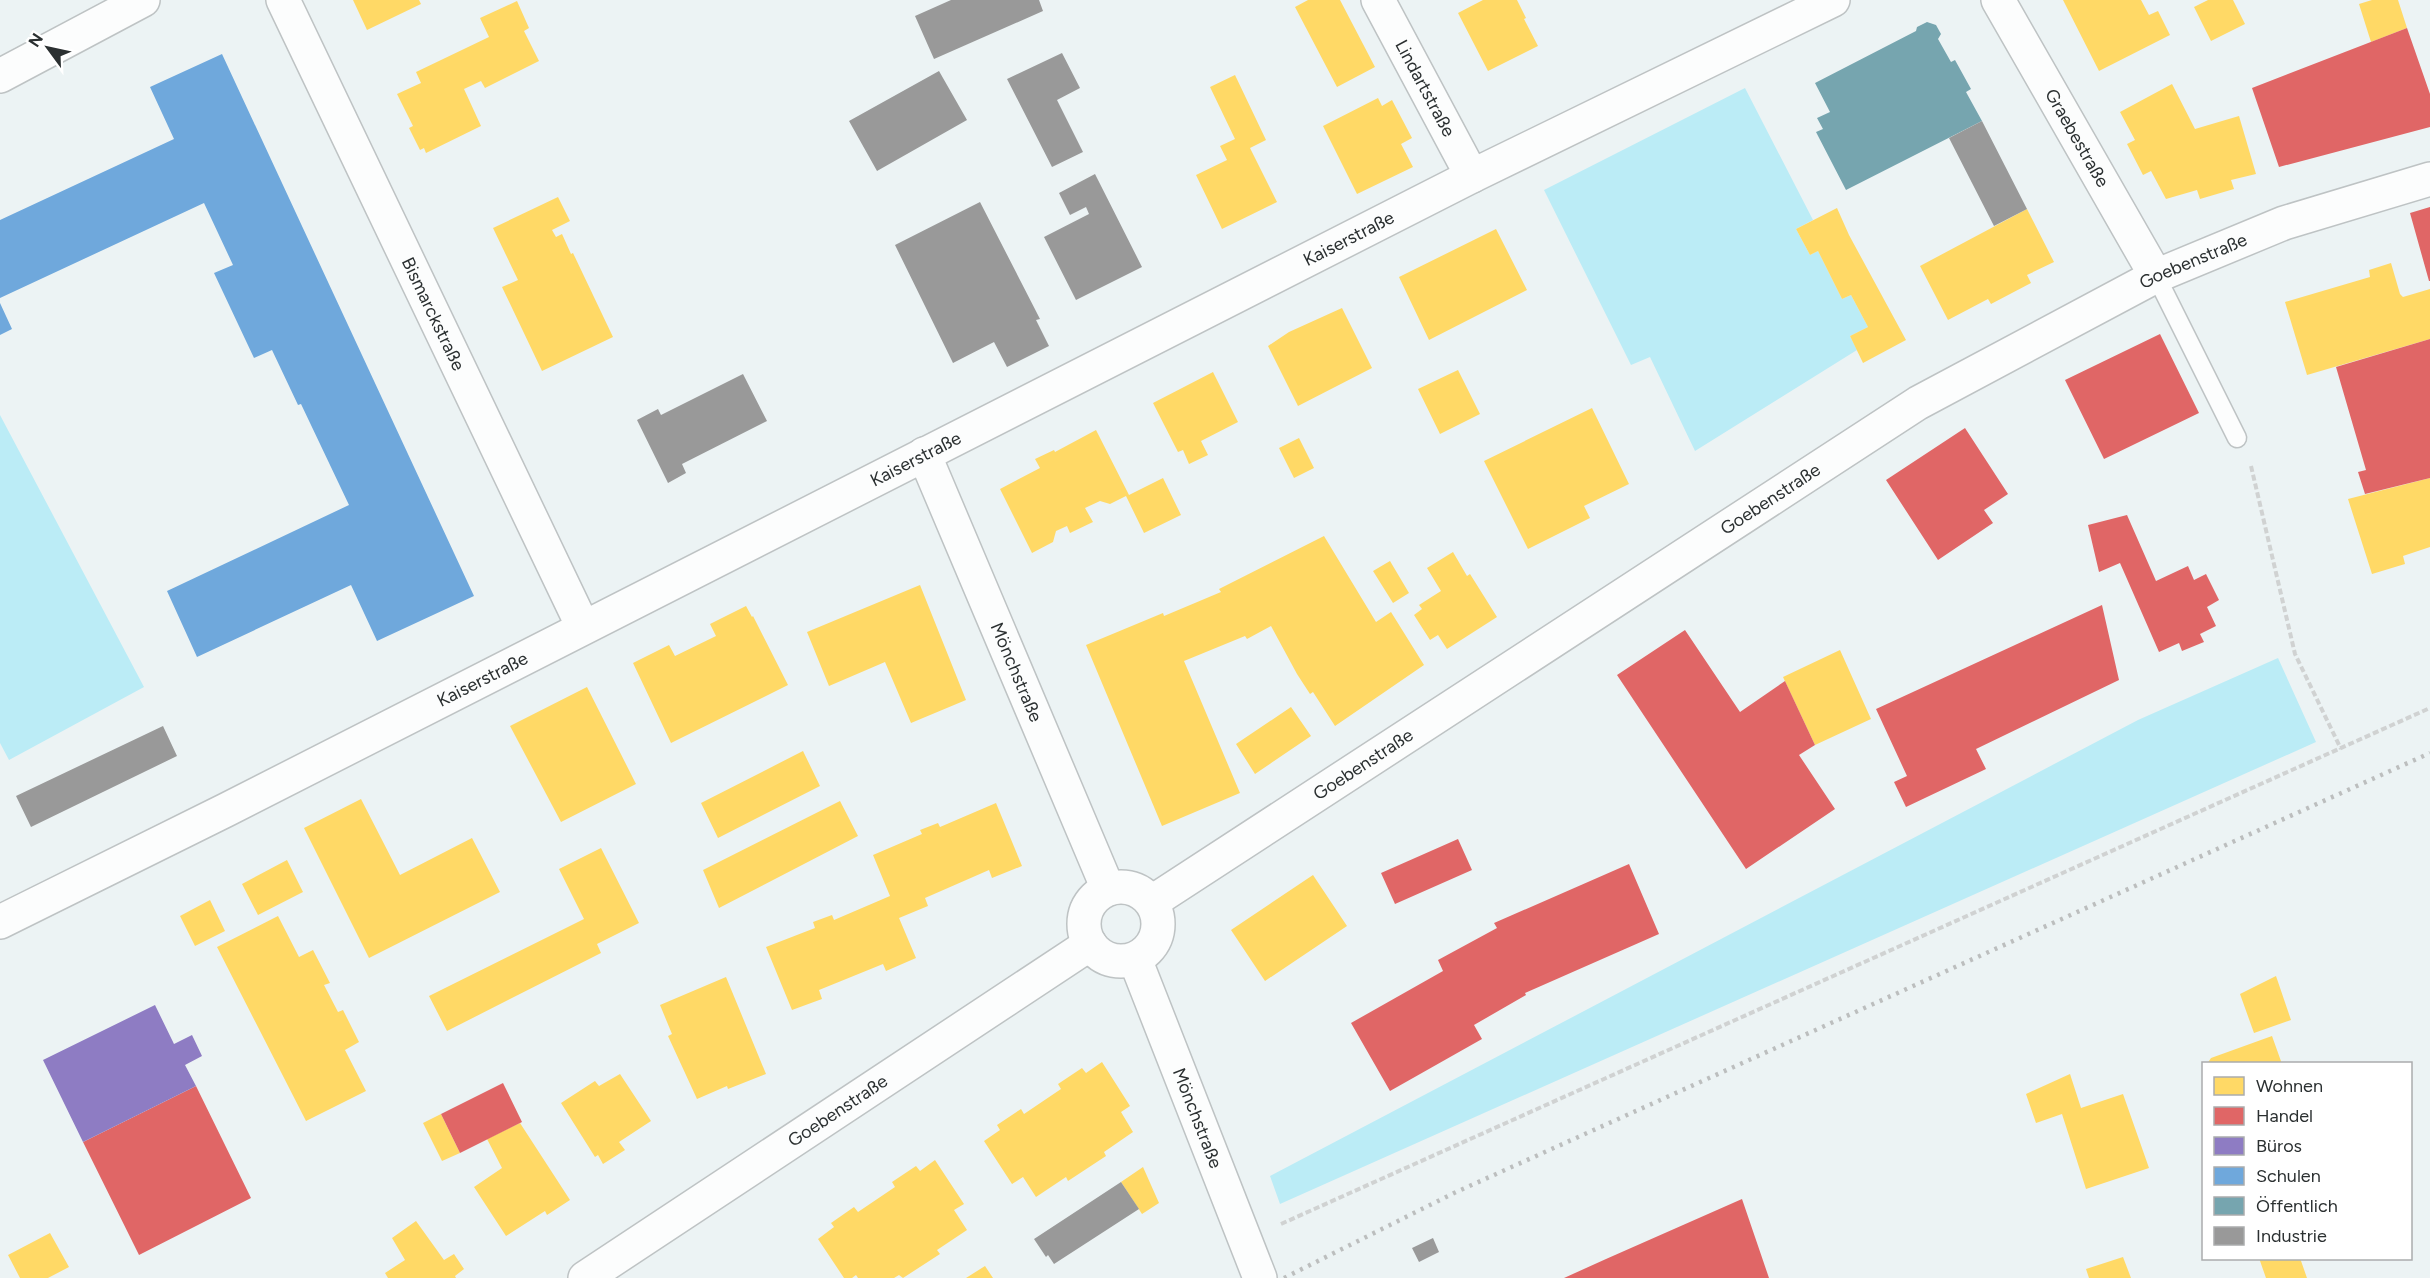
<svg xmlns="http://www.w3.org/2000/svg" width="2430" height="1278" font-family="Figtree,sans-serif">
<rect width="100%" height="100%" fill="#ecf3f4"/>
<path fill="#bbecf6" d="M1745,88l68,132 -17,9 14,26 8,-4 24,48 9,-4 17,32 -18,9 7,14 -162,101 -45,-94 -19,8 -87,-175z
M0,415l144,272 -135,73 -9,-17z
M2278,658l38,84 -1036,462 -10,-28 868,-456z"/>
<path fill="#ffd966" d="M353,0h66l2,4 -54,26z
M1308,0h32l35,67 -38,20 -42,-80z
M1483,0h34l9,18 -2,1 14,27 -50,25 -30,-58z
M2063,0h78l8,15 9,-4 12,24 -71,36z
M2208,0h25l12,24 -34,17 -17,-34z
M2372,0h26l9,28 -36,14 -12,-38z
M517,1l12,27 -5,3 15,30 -54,27 -4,-7 -17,8 17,37 -55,27 -2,-5 -4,2 -11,-22 4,-2 -16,-32 24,-11 -5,-11 73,-35 -9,-19z
M1235,75l31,65 -16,8 27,54 -55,27 -26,-54 31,-15 -7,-14 15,-7 -25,-52z
M2172,84l23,45 44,-13 17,58 -25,6 3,9 -34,10 -3,-9 -31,9 -15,-28 -8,4 -16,-31 8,-4 -15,-28z
M1378,98l4,8 10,-6 20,38 -11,6 12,23 -56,27 -34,-68z
M558,197l12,24 -18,9 4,7 6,-3 9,20 2,-1 40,84 -71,34 -40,-84 16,-7 -25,-52z
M1837,208l12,27 57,105 -43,23 -13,-27 18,-9 -17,-32 -9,4 -24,-48 -8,4 -14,-26z
M2027,209l27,53 -27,13 4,8 -40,21 -3,-5 -40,21 -28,-54z
M1496,229l31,61 -98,50 -30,-63z
M2391,263l9,31 3,3 27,-8v50l-123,36 -22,-73 85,-25 -1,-7z
M1342,308l30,60 -74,38 -30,-60 21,-14z
M1458,370l22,44 -40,20 -22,-45z
M1213,372l25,50 -37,19 7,14 -19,9 -6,-14 -5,2 -25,-49z
M1592,408l37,76 -45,22 6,12 -62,31 -44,-88z
M1096,430l33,65 34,-17 18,37 -37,18 -18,-37 -16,8 -10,-3 -15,7 8,14 -23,11 -3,-7 -11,5 -3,11 -21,11 -32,-64 40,-21 -5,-9 19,-9 1,2z
M1299,438l15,30 -20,10 -15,-30z
M2430,478v69l-27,9 2,8 -33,10 -24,-75z
M1324,536l52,86 15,-10 33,53 -89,61 -22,-34 -3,2 -13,-20 -26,-48 -24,13 -2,-3 -61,25 56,132 -78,33 -76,-181 77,-32 1,3 57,-24 -2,-3z
M1453,552l14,24 3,-2 27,43 -50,32 -9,-14 -8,5 -16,-25 8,-6 -3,-4 22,-14 -14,-23z
M1390,561l19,32 -16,10 -20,-32z
M920,585l46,115 -55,23 -26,-61 -56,24 -22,-54z
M746,606l6,11 1,-1 35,69 -117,58 -38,-80 36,-18 6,11 41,-20 -6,-12z
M1840,650l31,69 -56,26 -32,-68z
M587,687l49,97 -75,38 -51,-96z
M1291,707l20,29 -56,38 -19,-30z
M803,751l17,35 -102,52 -17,-35z
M361,799l39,76 72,-37 28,54 -131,66 -65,-130z
M840,801l18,35 -139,72 -16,-38z
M996,803l26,63 -30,12 -3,-8 -64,28 3,8 -29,12 17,40 -30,13 -3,-7 -64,26 3,9 -30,11 -26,-63 49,-19 -2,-6 19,-7 2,5 56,-24 -17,-41 49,-21 -2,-4 18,-7 2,4z
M601,848l38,75 -42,21 4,9 -154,78 -18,-35 155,-77 -25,-50z
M287,860l16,32 -45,23 -16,-31z
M1313,875l34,51 -82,55 -34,-51z
M210,900l15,31 -30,15 -15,-30z
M278,916l21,41 14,-7 17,33 -6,2 14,27 5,-2 16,32 -14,8 21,41 -60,30 -89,-174z
M2276,976l15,44 -37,13 -14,-39z
M726,977l40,97 -38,15 -1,-3 -30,13 -29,-63 4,-2 -12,-29z
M2272,1036l10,28h-75l4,-6z
M1102,1062l28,44 -9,6 12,20 -29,20 2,4 -38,25 -2,-4 -30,20 -13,-20 -11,7 -28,-43 16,-11 -3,-5 24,-16 3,5 37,-25 -3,-5 24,-16 4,5z
M620,1074l31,47 -32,21 6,8 -22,14 -5,-9 -3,2 -34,-54 34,-22 4,5z
M2070,1074l11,34 42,-14 26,74 -63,21 -24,-75 -26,9 -10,-29z
M441,1114l19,39 -18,8 -19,-38z
M520,1123l50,77 -23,15 -2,-4 -39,25 -32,-49 28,-19 -15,-29z
M935,1160l29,44 -10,6 13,20 -30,20 3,4 -37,24 -4,-3 -5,3h-36l-2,-3 -4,3h-8l-26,-39 16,-12 -3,-4 23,-16 4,5 37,-25 -3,-5 24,-16 4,5z
M1143,1167l16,36 -17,11 -21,-32z
M416,1221l28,39 10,-6 10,15 -9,7 1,2h-68l-3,-5 20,-13 -13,-22z
M50,1233l19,34 -21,11h-28l-12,-23z
M2123,1257l8,21h-42l-3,-9z
M2259,1258h41l7,20h-41z
M985,1266l8,12h-27z"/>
<path fill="#e06666" d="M2407,28l23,66v33l-151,40 -27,-79z
M2430,207v74h-1l-19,-68z
M2160,334l39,79 -95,46 -39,-79z
M2430,339v139l-65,16 -7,-22 8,-2 -30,-103z
M1965,428l43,66 -24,16 9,13 -55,37 -52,-80z
M2127,515l29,66 32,-15 6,14 12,-6 13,26 -12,7 9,19 -16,8 4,8 -22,9 -3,-8 -20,9 -39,-89 -21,9 -11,-47z
M2102,605l17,75 -143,69 10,20 -80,38 -12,-25 13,-6 -31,-67z
M1685,630l55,82 45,-31 30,64 -16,10 36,54 -89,60 -129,-194z
M1458,839l14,31 -77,34 -14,-31z
M1629,864l30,70 -134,59 1,2 -52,30 8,14 -92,52 -39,-68 92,-52 -5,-11 59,-32 -3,-5z
M503,1083l19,39 -62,31 -19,-39z
M196,1086l55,112 -112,57 -56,-113z
M1742,1199l27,79h-205l42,-19z"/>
<path fill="#8e7cc3" d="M155,1005l19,39 18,-9 10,21 -17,9 11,21 -113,56 -40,-82z"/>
<path fill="#6fa8dc" d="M222,54l252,542 -97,45 -26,-56 -154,72 -30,-66 182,-86 -48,-101 -3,1 -26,-55 -18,8 -40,-85 19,-8 -29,-62 -204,95v-78l174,-81 -24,-52z
M0,303l12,26 -12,6z"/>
<path fill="#76a5af" d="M1927,22l9,3 5,9 -3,5 13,23 4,-2 16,29 -5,3 16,29 -136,69 -30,-58 7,-3 -6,-11 13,-6 -15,-29 101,-52 1,-4z"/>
<path fill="#999" d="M951,0h88l4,11 -109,48 -19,-43z
M1062,53l18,35 -23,12 26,52 -31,15 -45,-88z
M939,71l28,49 -90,51 -28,-50z
M1982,121l45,88 -33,17 -45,-88z
M1095,174l47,93 -66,33 -32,-63 45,-23 -3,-7 -16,8 -11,-22z
M980,202l60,117 -4,1 13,26 -42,21 -13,-25 -41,21 -58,-118z
M743,374l24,47 -85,43 4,9 -18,10 -31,-63 21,-11 3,6z
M163,726l14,30 -146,71 -15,-31z
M1121,1182l18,27 -85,55 -6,-9 -2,2 -12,-18z
M1433,1238l6,14 -20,10 -7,-14z"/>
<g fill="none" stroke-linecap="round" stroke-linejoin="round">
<g stroke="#bec3c4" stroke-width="21">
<path id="service" d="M2156,276l81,162"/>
</g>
<g stroke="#bec3c4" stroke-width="36">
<g id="minor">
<path id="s1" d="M283,0l300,627"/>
<path id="s2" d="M1378,0l94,176"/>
<path id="s3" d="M1998,0l158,276"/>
<path d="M0,76l143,-76"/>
<path id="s4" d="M924,454l184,435"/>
<circle cx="1121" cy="924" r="37"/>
<path id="s5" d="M1152,902l766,-499 238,-127 128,-53 146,-44"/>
<path id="s6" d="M0,922l226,-112 1246,-634 361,-176"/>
<path id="s7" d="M1135,959l125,319"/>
<path id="s8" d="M585,1278l505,-334"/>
</g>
</g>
<path stroke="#d0d2d2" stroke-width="4" stroke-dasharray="6 3" stroke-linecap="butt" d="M2251,466l44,188 46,95
M1281,1224l1149,-516"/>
<use href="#service" stroke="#fcfdfd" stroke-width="18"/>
<use href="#minor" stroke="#fcfdfd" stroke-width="33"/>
<path stroke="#bcbebe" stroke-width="4.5" stroke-dasharray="3 6" stroke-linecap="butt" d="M1284,1278l170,-85 976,-440"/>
</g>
<g text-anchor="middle" stroke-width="6" stroke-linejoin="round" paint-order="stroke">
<g font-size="18" fill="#2b3031" stroke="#fff">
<text dy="6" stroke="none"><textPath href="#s2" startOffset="100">Lindartstraße</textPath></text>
<text dy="6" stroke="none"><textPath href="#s3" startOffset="159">Graebestraße</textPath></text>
<text dy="6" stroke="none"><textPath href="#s6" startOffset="1512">Kaiserstraße</textPath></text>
<text dy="6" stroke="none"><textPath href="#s5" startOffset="1224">Goebenstraße</textPath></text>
<text dy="6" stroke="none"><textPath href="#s1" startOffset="348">Bismarckstraße</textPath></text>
<text dy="6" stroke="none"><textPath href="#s6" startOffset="1026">Kaiserstraße</textPath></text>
<text dy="6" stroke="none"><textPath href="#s5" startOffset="738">Goebenstraße</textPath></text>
<text dy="6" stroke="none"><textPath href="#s4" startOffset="237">Mönchstraße</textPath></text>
<text dy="6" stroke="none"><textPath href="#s6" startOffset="540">Kaiserstraße</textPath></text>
<text dy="6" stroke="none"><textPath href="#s5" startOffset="252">Goebenstraße</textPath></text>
<text dy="6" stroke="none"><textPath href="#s8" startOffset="303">Goebenstraße</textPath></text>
<text dy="6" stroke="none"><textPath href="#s7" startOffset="171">Mönchstraße</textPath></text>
</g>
</g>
<rect x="2202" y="1062" width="210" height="198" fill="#ffffff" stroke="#aaacad" stroke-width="1.5"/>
<rect x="2214" y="1077" width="30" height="18" fill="#ffd966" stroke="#aaacad" stroke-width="1.5"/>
<text x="2256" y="1092" font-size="18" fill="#2b3031">Wohnen</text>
<rect x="2214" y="1107" width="30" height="18" fill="#e06666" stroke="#aaacad" stroke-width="1.5"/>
<text x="2256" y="1122" font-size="18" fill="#2b3031">Handel</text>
<rect x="2214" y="1137" width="30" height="18" fill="#8e7cc3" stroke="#aaacad" stroke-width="1.5"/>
<text x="2256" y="1152" font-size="18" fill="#2b3031">Büros</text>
<rect x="2214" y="1167" width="30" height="18" fill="#6fa8dc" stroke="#aaacad" stroke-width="1.5"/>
<text x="2256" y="1182" font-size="18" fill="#2b3031">Schulen</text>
<rect x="2214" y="1197" width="30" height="18" fill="#76a5af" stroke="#aaacad" stroke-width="1.5"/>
<text x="2256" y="1212" font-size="18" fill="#2b3031">Öffentlich</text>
<rect x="2214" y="1227" width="30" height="18" fill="#999999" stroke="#aaacad" stroke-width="1.5"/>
<text x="2256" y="1242" font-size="18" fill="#2b3031">Industrie</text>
<g transform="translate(48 48) rotate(303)" stroke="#ffffff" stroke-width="4.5" paint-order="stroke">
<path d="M0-4.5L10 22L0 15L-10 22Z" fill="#2b3031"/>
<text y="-9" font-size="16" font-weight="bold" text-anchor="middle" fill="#2b3031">N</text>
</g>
</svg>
